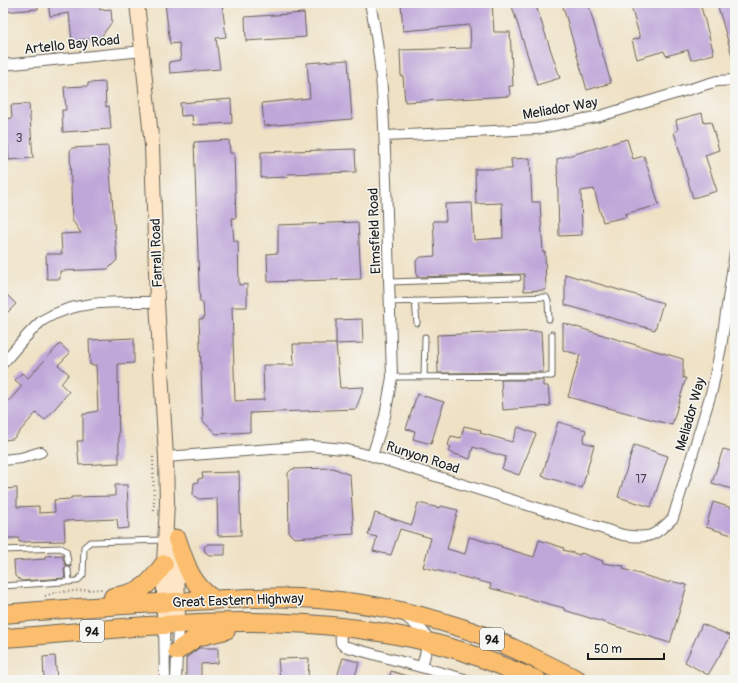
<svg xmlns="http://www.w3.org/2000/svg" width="738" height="683" font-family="Pangolin,sans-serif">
<rect width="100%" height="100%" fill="#f6f6f2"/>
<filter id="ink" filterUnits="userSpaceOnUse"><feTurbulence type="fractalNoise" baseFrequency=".025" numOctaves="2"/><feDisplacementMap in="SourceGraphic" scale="8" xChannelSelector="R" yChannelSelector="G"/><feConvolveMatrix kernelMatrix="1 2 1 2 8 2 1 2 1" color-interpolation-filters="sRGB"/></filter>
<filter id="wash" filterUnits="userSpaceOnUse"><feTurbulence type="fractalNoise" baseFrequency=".012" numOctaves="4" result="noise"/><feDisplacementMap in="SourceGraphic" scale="16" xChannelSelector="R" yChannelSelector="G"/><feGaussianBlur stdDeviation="0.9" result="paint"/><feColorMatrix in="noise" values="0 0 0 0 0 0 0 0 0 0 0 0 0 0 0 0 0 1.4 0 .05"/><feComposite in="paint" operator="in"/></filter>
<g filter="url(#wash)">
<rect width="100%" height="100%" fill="#efe1c4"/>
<g id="blocks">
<path fill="#c0a7d9" d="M3,3h35v6l-35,3z
M48,3h51l1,7 11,-1 1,13 -11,15 -29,4 -3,-28 -19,3z
M165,3h57l4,34 -10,1 4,31 -50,4 -1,-11 12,-2 -2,-17 -9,1z
M401,3h91l2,29h16l3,54h-4l1,10 -105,6 -2,-26h-2l-1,-26 71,-2 -1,-23 -67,6z
M511,3h24l25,75 -23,7z
M562,3h26l23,80 -24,7z
M630,3h70l14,51 -23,6 -3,-10 -22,6 -2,-5 -27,8 -5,-19 8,-2z
M717,3h18v56h-2z
M304,13l2,24 -60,4 -1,-24z
M348,60l4,59 -88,7 -2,-23 48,-5 -3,-35z
M105,82l1,25 3,-1 2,23 -48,3 -1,-22h4l-2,-23 24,-1v-3z
M231,99l1,24 -39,2 -1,-10 -11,1 -1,-13z
M29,104l4,54 -24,2 -3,-41 6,-1 -1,-13z
M702,113l2,10 7,-1 8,28 -14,5 12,36 -24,7 -19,-66 4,-2 -2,-10z
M627,139l6,20 11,-3 15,49 -34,9 1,3 -23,5 -9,-33 -13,2 1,44 -23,1 -2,-77z
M229,140l1,13h4l2,65h-4l2,23h4l1,44 8,-1v23h-15l3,94 29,-1 -1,-35h31l-1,-21h43l4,44 24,-1 -8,22 -106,4v19l-34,2 -13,-13 -4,-102h5l-1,-17h-3l-1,-18 -5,-142z
M108,146l9,114 -9,9 -48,2v8h-13l-1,-25h16l-1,-20 20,-1 -9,-13 -2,-69 2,-3z
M355,149l1,23 -69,2 1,3 -27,1v-26z
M530,158l2,44h8l3,51 2,-1 1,38 -22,1v-17l-107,3 -1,-16 5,-4 14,-1 -2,-35h13l-1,-17 27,-1 2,37 29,-2 -1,-35 -26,1 -1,-35h37l-1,-10z
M358,222l3,57 -93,3 -1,-28 11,-1v-28z
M565,274l98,29 -8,27 -90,-25z
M3,291l13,13 -13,13z
M362,319l1,24 -27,1v-24z
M563,323l120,36v19h3l-14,47 -104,-28 12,-42 -17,-5z
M541,331l2,41 -105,1 -1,-38z
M134,338v25l-16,1 1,99 -40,2 -2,-24h6v-27h4v-1l11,-2 -2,-46h-6l-1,-25z
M60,344l10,9 -12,12 11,9 -8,10 8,8 -24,28 -9,-7 -23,26 -10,1v-44l6,5 13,-15 -7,-6 7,-7 6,5z
M501,380h42v6h5l2,20 -47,4z
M417,394l27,8 -13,42 -18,-5 2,-8 -9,-2z
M558,422l28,8 -3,12 11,3 -12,43 -40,-12z
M464,426l17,4 -1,3 32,9 6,-15 18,7 -17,41 -17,-6 4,-12 -33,-10 -3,12 -21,-7 2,-5 -3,-2 3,-9 10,2z
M634,445l34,11 -17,51 -33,-10z
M723,449l12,3v38l-23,-7z
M333,468l17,7 4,59 -60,4 -5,-5 -1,-60 4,-4z
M239,472l2,63 -23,1 -1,-38 -18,1 -6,-4 1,-12 4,-1v-3l5,-1 -1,-5z
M115,485h12l2,43 -11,1 -1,-10 -53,2 1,20 -46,1v-4h-16v-49l14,-1v19l22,-1v7l16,-1 -1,-12 17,-1v-2l44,-1z
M713,502l22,7v27l-29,-9z
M418,503l22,5 1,-2 17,4 -11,39 18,5 4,-17 33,9 -1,1 33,10 5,-17 25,8 -1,2 17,5 1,-2 22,8 -1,2 22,3 -1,3 47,14v-2l17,4 -17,58 -106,-33v-2l-74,-20 1,-4 -68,-17 8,-29 -31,-9 -9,26 -18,-4 4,-14 -9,-2 7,-22 37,12z
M208,544h17v11h-16l-4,-3 -1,-5z
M62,555l3,10h6v2l-4,-1 -3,3 1,9 -43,3 -7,-5 -1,-15 31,-2v-3z
M702,624l29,12 -23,39 -23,-13z
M199,648h19v15l-17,1v16h-15v-22z
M55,656l2,24h-13l-1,-23z
M309,658l-1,22h-28l-2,-21z
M343,658l16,4 -5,18h-18z
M391,671l22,7v2h-24z"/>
</g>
</g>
<g filter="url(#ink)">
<use href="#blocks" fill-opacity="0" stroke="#666157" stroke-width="1"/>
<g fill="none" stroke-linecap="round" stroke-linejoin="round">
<g stroke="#666157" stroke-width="7">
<path id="lane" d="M389,282l129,-4
M415,301l2,22
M390,302l156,-5 2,4 1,18
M392,377l160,-1v-42
M424,377l1,-40
M3,550l58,-2 5,3 2,11
M68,570l1,12
M3,586l74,-5 6,-6 1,-28 6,-5 74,-2
M3,597v13"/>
</g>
<g stroke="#666157" stroke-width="12">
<path id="street" d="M370,3c13,58 14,119 16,178 2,65 4,131 6,196l-7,39 -13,40
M3,65l140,-14
M385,136l151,-7 64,-13 117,-35 18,-1
M3,363c9,-10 30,-36 40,-43 34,-21 76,-18 114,-18
M166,457l145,-11 33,3 28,7 251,79c26,4 31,2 50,-17l39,-128 9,-43 14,-95
M3,460l18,-2 20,-6
M405,616c26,22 26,17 17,50
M164,624l1,56
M340,626l1,17 3,3 124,34
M176,680l2,-56"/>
</g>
<g stroke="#666157" stroke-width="16">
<path id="secondary" d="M137,3l15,143 5,156 9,155 1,46 -3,61v60
M177,548l1,76"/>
</g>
<g stroke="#666157" stroke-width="20">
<path id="highway" d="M177,539c9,26 13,44 36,60
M113,597c27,-4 35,-10 51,-33
M3,614c57,-5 115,-9 172,-12 41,-2 82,-6 124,-4 55,2 111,13 163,30 40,13 78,33 116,52
M3,638c54,-3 107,-10 160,-13 98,-7 200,-4 295,25 26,8 53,20 79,30
M177,651l20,-14 29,-7"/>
</g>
<path stroke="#666157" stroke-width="2" stroke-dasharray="1 3" stroke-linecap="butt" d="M153,457l1,54
M45,596l12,-4 45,-3"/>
<use href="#lane" stroke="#fff" stroke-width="5"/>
<use href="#street" stroke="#fff" stroke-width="10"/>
<use href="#secondary" stroke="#fde5c5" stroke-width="14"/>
<use href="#highway" stroke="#fbbe6e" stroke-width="18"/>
</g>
</g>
<g text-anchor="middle" stroke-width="3" stroke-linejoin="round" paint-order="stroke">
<g font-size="12" fill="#453f4b">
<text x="19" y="142">3</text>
<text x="641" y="483">17</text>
</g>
<g fill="#f6f6f2" stroke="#5d5d5c" stroke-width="1">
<rect x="80" y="620" width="24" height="22" rx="3"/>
<rect x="480" y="628" width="24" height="22" rx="3"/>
</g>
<g font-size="13" font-weight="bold" fill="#1c1c1c">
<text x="92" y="636">94</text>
<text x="492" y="644">94</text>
</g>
<g font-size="14" fill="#1c1c1c" stroke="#f6f6f2">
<text transform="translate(72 44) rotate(-6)" y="5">Artello Bay Road</text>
<text transform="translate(560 108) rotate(-10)" y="5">Meliador Way</text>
<text transform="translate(374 231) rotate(-92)" y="5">Elmsfield Road</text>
<text transform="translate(156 253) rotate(-92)" y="5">Farrall Road</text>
<text transform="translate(690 414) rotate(-74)" y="5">Meliador Way</text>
<text transform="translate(423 457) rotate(18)" y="5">Runyon Road</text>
<text transform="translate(238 600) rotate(-2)" y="5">Great Eastern Highway</text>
</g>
</g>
<rect width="738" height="683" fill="none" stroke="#f6f6f2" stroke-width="16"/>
<path d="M588 653v6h76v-6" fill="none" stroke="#1c1c1c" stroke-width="2"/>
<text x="594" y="653" font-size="12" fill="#1c1c1c" stroke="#f6f6f2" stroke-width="3" paint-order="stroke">50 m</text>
</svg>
